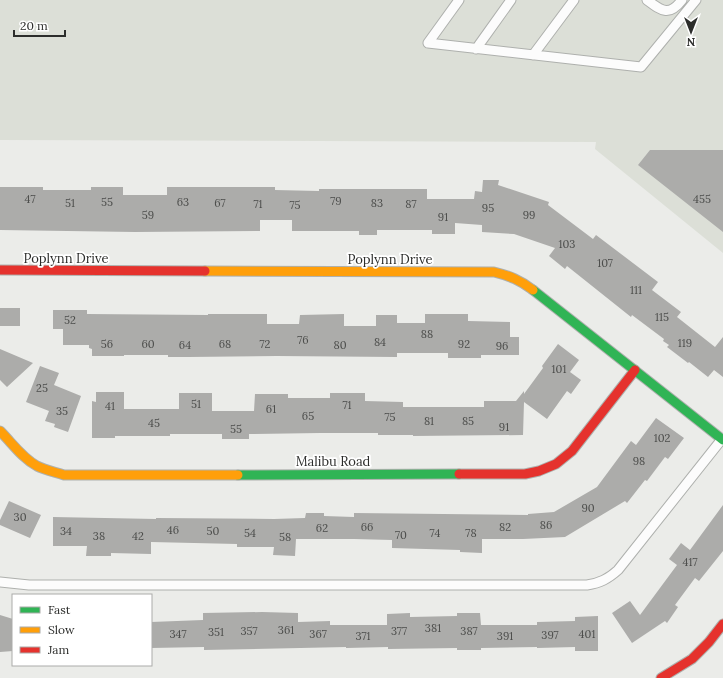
<svg xmlns="http://www.w3.org/2000/svg" width="723" height="678" font-family="Lora,serif">
<rect width="100%" height="100%" fill="#ebece9"/>
<path fill="#dcdfd7" d="M0,0h723v253l-128,-104 1,-7 -596,-2z"/>
<path fill="#acacaa" d="M650,150h73v82l-85,-67z
M483,180h16l-1,5 51,17 -1,3 45,34 3,-4 62,47 -6,8 29,22 -4,5 38,30 8,-10v40l-9,-7 -6,7 -19,-15 -1,1 -21,-16 2,-2 -6,-4 1,-2 -32,-24 -1,2 -64,-51 -2,3 -16,-13 6,-8 -41,-14 -32,-2v-7l-27,-2v11h-23v-4h-55v5h-18v-4h-67v-11h-32v11l-125,1 -135,-2v-43h43v3h48v-3h32v8h44v-8h108v3l44,1v-2h108v10h47l1,-8 7,1z
M0,308h20v18h-20z
M53,310h34v4l121,1v-1h59v10h32l1,-9 44,-1v12h32v-11h21v8h28v-9h43v7l42,1v15h9v18h-38v3h-33v-5h-51v4l-120,-1 -89,1h-20v-2h-44v1h-32v-7l-3,-1v-3h-26v-16h-10z
M558,344l21,16 -9,12 11,8 -10,14 -4,-3 -20,28 -23,-17 -1,33 -110,1v-1h-35v-2h-58l-71,1v5h-27v-5h-52v2h-55v2h-23v-37l4,1v-10h28v17h55v-16h33v18h42l1,-17h33v4h42v-5h35v8l38,1v5h81v-6h32l8,-10v3l19,-26 -1,-2z
M0,349l33,14 -26,24 -7,-7z
M40,366l19,7 -5,12 27,11 -13,36 -14,-5 1,-3 -10,-3 4,-10 -23,-9z
M656,418l28,20 -16,21 -3,-2 -18,24 -2,-1 -18,23 -2,-2 -60,36 -42,2h-41v14l-22,-1v-2l-68,-2v-8l-38,-1h-58l-1,17 -22,-1 1,-8h-37v-3l-86,-2v12l-40,-1v3h-25l1,-10h-34v-29l103,2v-1l118,1 31,-1 1,-5h18v3l30,1v-4l174,2v-1l26,-2 43,-25 34,-46 5,4z
M9,501l32,14 -11,23 -30,-13v-5z
M723,505v46l-24,30 -4,-3 -20,27 3,2 -11,16 -2,-2 -33,22 -20,-30 18,-12 10,14 37,-50 -8,-6 12,-16 9,7z
M262,612l36,1v9l32,-1v4h57v-11l23,-1v4l47,-1v-3h23l1,12h56v-3l38,-1v-4l23,-1v35h-23v-4l-38,1v-1l-56,1v2h-24v-2l-69,1v-2l-42,1v-1l-142,3v-3l-53,1v-26l52,-2v-7z
M0,615l13,4v32l-13,1z"/>
<g fill="none" stroke-linecap="round" stroke-linejoin="round">
<g stroke="#aeb0ad" stroke-width="11">
<path id="lane" d="M647,0c15,11 22,17 35,0
M428,43l213,24 55,-67
M428,43l31,-43
M476,49l35,-49
M533,55l41,-55
M0,582l29,3h558c13,-2 21,-6 31,-15l104,-131"/>
</g>
<g stroke="#aeb0ad" stroke-width="11">
<path id="fast" d="M533,290l190,150
M238,475l221,-1"/>
</g>
<g stroke="#aeb0ad" stroke-width="11">
<path id="slow" d="M205,271l289,1c16,4 26,8 39,18
M0,431c12,12 22,27 37,35 8,4 18,6 27,9h174"/>
</g>
<g stroke="#aeb0ad" stroke-width="11">
<path id="jam" d="M0,270l205,1
M459,474h66l14,-3 17,-7 16,-13 63,-81
M661,678l31,-19 17,-17 14,-18"/>
</g>
<use href="#lane" stroke="#fcfcfc" stroke-width="9"/>
<use href="#fast" stroke="#30b455" stroke-width="9"/>
<use href="#slow" stroke="#ff9f0a" stroke-width="9"/>
<use href="#jam" stroke="#e5322d" stroke-width="9"/>
</g>
<g text-anchor="middle" stroke-width="3.5" stroke-linejoin="round" paint-order="stroke">
<g font-size="11" fill="#4c4d4b">
<text x="30" y="203">47</text>
<text x="702" y="203">455</text>
<text x="336" y="205">79</text>
<text x="107" y="206">55</text>
<text x="183" y="206">63</text>
<text x="70" y="207">51</text>
<text x="220" y="207">67</text>
<text x="377" y="207">83</text>
<text x="258" y="208">71</text>
<text x="411" y="208">87</text>
<text x="295" y="209">75</text>
<text x="488" y="212">95</text>
<text x="148" y="219">59</text>
<text x="529" y="219">99</text>
<text x="443" y="221">91</text>
<text x="567" y="248">103</text>
<text x="605" y="267">107</text>
<text x="636" y="294">111</text>
<text x="662" y="321">115</text>
<text x="70" y="324">52</text>
<text x="427" y="338">88</text>
<text x="303" y="344">76</text>
<text x="380" y="346">84</text>
<text x="685" y="347">119</text>
<text x="107" y="348">56</text>
<text x="148" y="348">60</text>
<text x="225" y="348">68</text>
<text x="265" y="348">72</text>
<text x="464" y="348">92</text>
<text x="185" y="349">64</text>
<text x="340" y="349">80</text>
<text x="502" y="350">96</text>
<text x="559" y="373">101</text>
<text x="42" y="392">25</text>
<text x="196" y="408">51</text>
<text x="347" y="409">71</text>
<text x="110" y="410">41</text>
<text x="271" y="413">61</text>
<text x="62" y="415">35</text>
<text x="308" y="420">65</text>
<text x="390" y="421">75</text>
<text x="429" y="425">81</text>
<text x="468" y="425">85</text>
<text x="154" y="427">45</text>
<text x="504" y="431">91</text>
<text x="236" y="433">55</text>
<text x="662" y="442">102</text>
<text x="639" y="465">98</text>
<text x="588" y="512">90</text>
<text x="20" y="521">30</text>
<text x="546" y="529">86</text>
<text x="367" y="531">66</text>
<text x="505" y="531">82</text>
<text x="322" y="532">62</text>
<text x="173" y="534">46</text>
<text x="66" y="535">34</text>
<text x="213" y="535">50</text>
<text x="250" y="537">54</text>
<text x="435" y="537">74</text>
<text x="471" y="537">78</text>
<text x="401" y="539">70</text>
<text x="99" y="540">38</text>
<text x="138" y="540">42</text>
<text x="285" y="541">58</text>
<text x="690" y="566">417</text>
<text x="433" y="632">381</text>
<text x="286" y="634">361</text>
<text x="249" y="635">357</text>
<text x="399" y="635">377</text>
<text x="469" y="635">387</text>
<text x="216" y="636">351</text>
<text x="178" y="638">347</text>
<text x="318" y="638">367</text>
<text x="587" y="638">401</text>
<text x="550" y="639">397</text>
<text x="363" y="640">371</text>
<text x="505" y="640">391</text>
</g>
<g font-size="13" fill="#2c2d2b" stroke="#fff">
<text x="66" y="263">Poplynn Drive</text>
<text x="390" y="264">Poplynn Drive</text>
<text x="333" y="466">Malibu Road</text>
</g>
</g>
<rect x="12" y="594" width="140" height="72" fill="#ffffff" stroke="#ababaa"/>
<rect x="20" y="607" width="20" height="6" fill="#30b455" stroke="#ababaa"/>
<text x="48" y="614" font-size="12" fill="#2c2d2b">Fast</text>
<rect x="20" y="627" width="20" height="6" fill="#ff9f0a" stroke="#ababaa"/>
<text x="48" y="634" font-size="12" fill="#2c2d2b">Slow</text>
<rect x="20" y="647" width="20" height="6" fill="#e5322d" stroke="#ababaa"/>
<text x="48" y="654" font-size="12" fill="#2c2d2b">Jam</text>
<g transform="translate(691 32) rotate(180)" stroke="#ffffff" stroke-width="3" paint-order="stroke">
<path d="M0-3L7 15L0 10L-7 15Z" fill="#2c2d2b"/>
<text y="-6" font-size="11" font-weight="bold" text-anchor="middle" fill="#2c2d2b">N</text>
</g>
<path d="M14 30v6h51v-6" fill="none" stroke="#2c2d2b" stroke-width="2"/>
<text x="20" y="30" font-size="12" fill="#2c2d2b" stroke="#ffffff" stroke-width="3" paint-order="stroke">20 m</text>
</svg>
